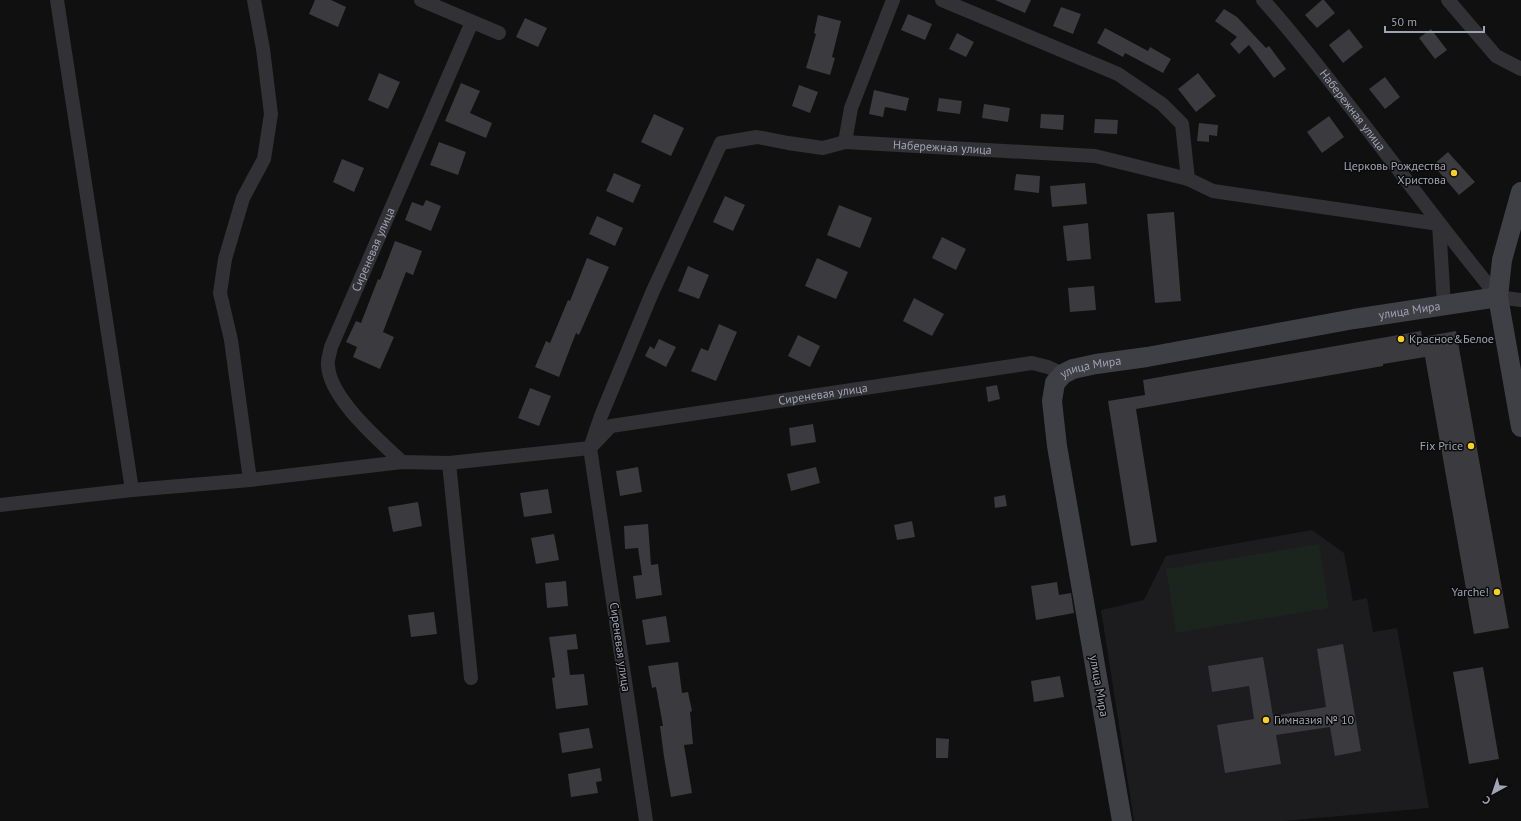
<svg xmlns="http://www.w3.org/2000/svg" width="1521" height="821" font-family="'PT Sans',sans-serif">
<rect width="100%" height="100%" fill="#101011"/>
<path fill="#1c1c1e" d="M1312,530l32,23 9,48 14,-3 6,34 24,-4 32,180 -145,13h-150l-33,-211 43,-10 22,-44z"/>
<path fill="#1c241e" d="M1319,544l10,64 -153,25 -10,-64z"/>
<path fill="#3a3a3f" d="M315,0h16l15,7 -8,20 -29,-13z
M995,0h36l-6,13z
M1322,0h2l11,13 -18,15 -12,-13z
M1061,7l20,7 -8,20 -20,-8z
M1224,9l13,8 29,31 3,-2 17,23 -12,9 -25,-33 -10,9 -9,-10 7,-7 -22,-16z
M908,14l24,10 -7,16 -24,-10z
M818,15l23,6 -9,36 3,1 -5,17 -24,-7 10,-34 -2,-1z
M525,18l22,10 -9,19 -22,-10z
M1105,28l43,23 2,-4 21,12 -8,14 -38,-20 -2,4 -26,-14z
M1349,29l14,18 -20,16 -14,-18z
M1431,29l16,21 -12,9 -16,-21z
M957,33l17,9 -8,15 -17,-8z
M379,73l21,9 -12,27 -20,-9z
M1198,73l18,23 -20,16 -18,-23z
M1385,77l15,20 -15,12 -16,-20z
M461,83l19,8 -10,22 22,10 -6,15 -41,-17z
M799,85l19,7 -8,21 -18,-7z
M874,90l35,8 -3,13 -21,-4 -2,10 -14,-3z
M939,98l23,3 -2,13 -23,-3z
M984,104l26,4 -2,14 -26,-4z
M654,114l30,14 -13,28 -30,-14z
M1041,114l23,1 -1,15 -23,-2z
M1329,116l15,21 -22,16 -15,-21z
M1095,119l23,1 -1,14 -23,-1z
M1199,123l19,2 -1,11 -8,-1v7l-12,-1z
M439,142l27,10 -8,23 -28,-10z
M1448,152l27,30 -16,13 -26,-30z
M342,159l22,9 -10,24 -21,-10z
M614,173l27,12 -8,18 -27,-12z
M1016,174l24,2 -1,17 -25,-3z
M1085,183l2,21 -35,3 -2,-21z
M725,196l20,9 -12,26 -20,-9z
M426,200l15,6 -10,25 -26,-11 7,-18 11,4z
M839,205l33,13 -12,30 -33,-13z
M1174,212l7,89 -26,2 -8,-89z
M597,216l26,12 -8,18 -26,-12z
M1088,223l3,36 -24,2 -4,-35z
M942,237l24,12 -10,21 -24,-12z
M395,241l27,10 -9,24 -7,-3 -23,60 11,5 -14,32 -27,-12 4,-10 -11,-5 10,-21 5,2 17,-44 2,1z
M587,258l22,9 -30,68 -3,-2 -17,44 -24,-10 11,-26 4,2 18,-43 2,1z
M817,258l31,14 -12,27 -31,-13z
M688,266l21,9 -10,24 -21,-8z
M1094,286l2,24 -26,2 -2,-24z
M914,298l30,16 -12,22 -29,-15z
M719,324l18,8 -21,49 -25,-10 10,-23 7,3z
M1421,331l1,6 34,-6 53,297 -35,6 -49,-277 -42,7v2l-247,43 21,133 -26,4 -23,-145 37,-6 -2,-15z
M798,335l22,11 -10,21 -22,-11z
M659,339l17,8 -10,20 -21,-11 5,-10 4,3z
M997,385l3,14 -12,3 -2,-15z
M530,388l21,8 -12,30 -21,-8z
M813,424l3,18 -25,4 -2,-18z
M638,467l4,25 -22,4 -4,-25z
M816,467l4,16 -29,8 -4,-17z
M548,489l4,24 -28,4 -4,-24z
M1005,495l2,11 -12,2 -1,-11z
M418,502l4,24 -29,6 -5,-25z
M912,521l3,16 -18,3 -3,-15z
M648,524l3,41 7,-1 4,31 -26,4 -3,-23 9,-1 -4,-27 -13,1 -1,-23z
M554,534l5,26 -23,4 -5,-26z
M566,581l2,25 -21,2 -2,-25z
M1057,582l2,13 12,-2 3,20 -38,7 -5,-34z
M434,612l3,22 -26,3 -3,-22z
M666,616l4,26 -24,3 -4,-25z
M576,634l2,15 -11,1 3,25 14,-1 4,31 -32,4 -4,-31 3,-1 -6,-40z
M1343,644l18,107 -26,5 -5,-29 -54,8 5,29 -56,9 -8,-48 37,-6 -5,-33 -37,6 -4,-26 55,-9 10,59 53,-9 -9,-58z
M678,662l4,31 6,-1 4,19 -2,1 3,32 -9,1 8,48 -21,4 -7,-40 -4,-31h3l-7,-39 -4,1 -4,-22z
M1483,667l16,92 -30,5 -16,-92z
M1060,676l4,21 -30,5 -3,-21z
M589,728l4,20 -31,5 -3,-20z
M936,738l13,1 -1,19h-12z
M600,768l2,13 -6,1 2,11 -27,4 -3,-23z"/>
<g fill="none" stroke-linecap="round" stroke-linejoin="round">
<g stroke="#313136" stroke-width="14">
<path d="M57,0l75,490"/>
<path d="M421,0l78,33"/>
<path d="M942,0l176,74 44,30 20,20 6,55"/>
<path id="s1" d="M1263,0c31,34 59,71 88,108 49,63 96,127 147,189l23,3"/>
<path d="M1448,0l48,56 25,13"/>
<path d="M845,142l6,-34 42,-108"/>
<path d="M1439,224l5,81"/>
<path id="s2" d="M402,462c-22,-21 -73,-64 -74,-97 -1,-5 2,-12 3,-18l141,-325"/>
<path d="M449,463l22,215"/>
<path d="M250,480l-19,-140 -11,-47 5,-34 18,-61 21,-39 7,-45 -8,-65 -9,-49"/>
<path id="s3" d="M0,505l132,-15 118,-10 152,-18 47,1 141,-15 11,-32 51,-123 69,-150 36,-6 31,6 35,5 22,-6 250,14 93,23 25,12 226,33"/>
<path id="s4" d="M646,821l-56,-373 21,-22 421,-63 16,4 15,7"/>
</g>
<g stroke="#3f3f46" stroke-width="20">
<path d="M1521,192l-19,68 -4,37 23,130"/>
<path id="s5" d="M1122,821l-65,-375 -5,-45 3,-18 8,-9 10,-5 23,-5 51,-7 207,-38 144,-22"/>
</g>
</g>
<g fill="#f7d022" stroke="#0b0b0c" stroke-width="1.5">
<circle cx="1454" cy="173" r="4"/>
<circle cx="1401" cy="339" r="4"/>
<circle cx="1471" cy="446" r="4"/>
<circle cx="1497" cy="592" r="4"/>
<circle cx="1266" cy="720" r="4"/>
</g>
<g text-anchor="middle" stroke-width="3" stroke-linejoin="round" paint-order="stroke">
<g font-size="12" fill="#a0a3b3" stroke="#0b0b0c">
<text dy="4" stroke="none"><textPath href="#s1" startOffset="142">Набережная улица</textPath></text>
<text dy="4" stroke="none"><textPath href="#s3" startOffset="1149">Набережная улица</textPath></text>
<text dy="4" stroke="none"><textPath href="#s2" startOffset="249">Сиреневая улица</textPath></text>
<text dy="4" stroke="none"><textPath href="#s5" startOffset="809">улица Мира</textPath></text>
<text dy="4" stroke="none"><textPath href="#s5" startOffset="485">улица Мира</textPath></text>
<text dy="4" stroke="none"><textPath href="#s4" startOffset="622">Сиреневая улица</textPath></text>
<text transform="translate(620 647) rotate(82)" y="4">Сиреневая улица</text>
<text transform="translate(1099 686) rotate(80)" y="4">улица Мира</text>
</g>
<g font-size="12" fill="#a0a3b3" stroke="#0b0b0c" text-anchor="end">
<text x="1446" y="170">Церковь Рождества<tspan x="1446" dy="14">Христова</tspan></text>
<text x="1409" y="343" text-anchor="start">Красное&amp;Белое</text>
<text x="1463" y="450">Fix Price</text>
<text x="1489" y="596">Yarche!</text>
<text x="1274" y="724" text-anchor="start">Гимназия № 10</text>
</g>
</g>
<g transform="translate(1493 793) rotate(220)" stroke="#0b0b0c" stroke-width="3" paint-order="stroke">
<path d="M0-3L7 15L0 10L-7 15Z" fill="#a0a3b3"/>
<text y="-6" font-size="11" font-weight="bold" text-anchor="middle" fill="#a0a3b3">С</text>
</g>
<path d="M1385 26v6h99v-6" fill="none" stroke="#a0a3b3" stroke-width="2"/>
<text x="1391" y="26" font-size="12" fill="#a0a3b3" stroke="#0b0b0c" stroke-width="3" paint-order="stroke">50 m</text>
</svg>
